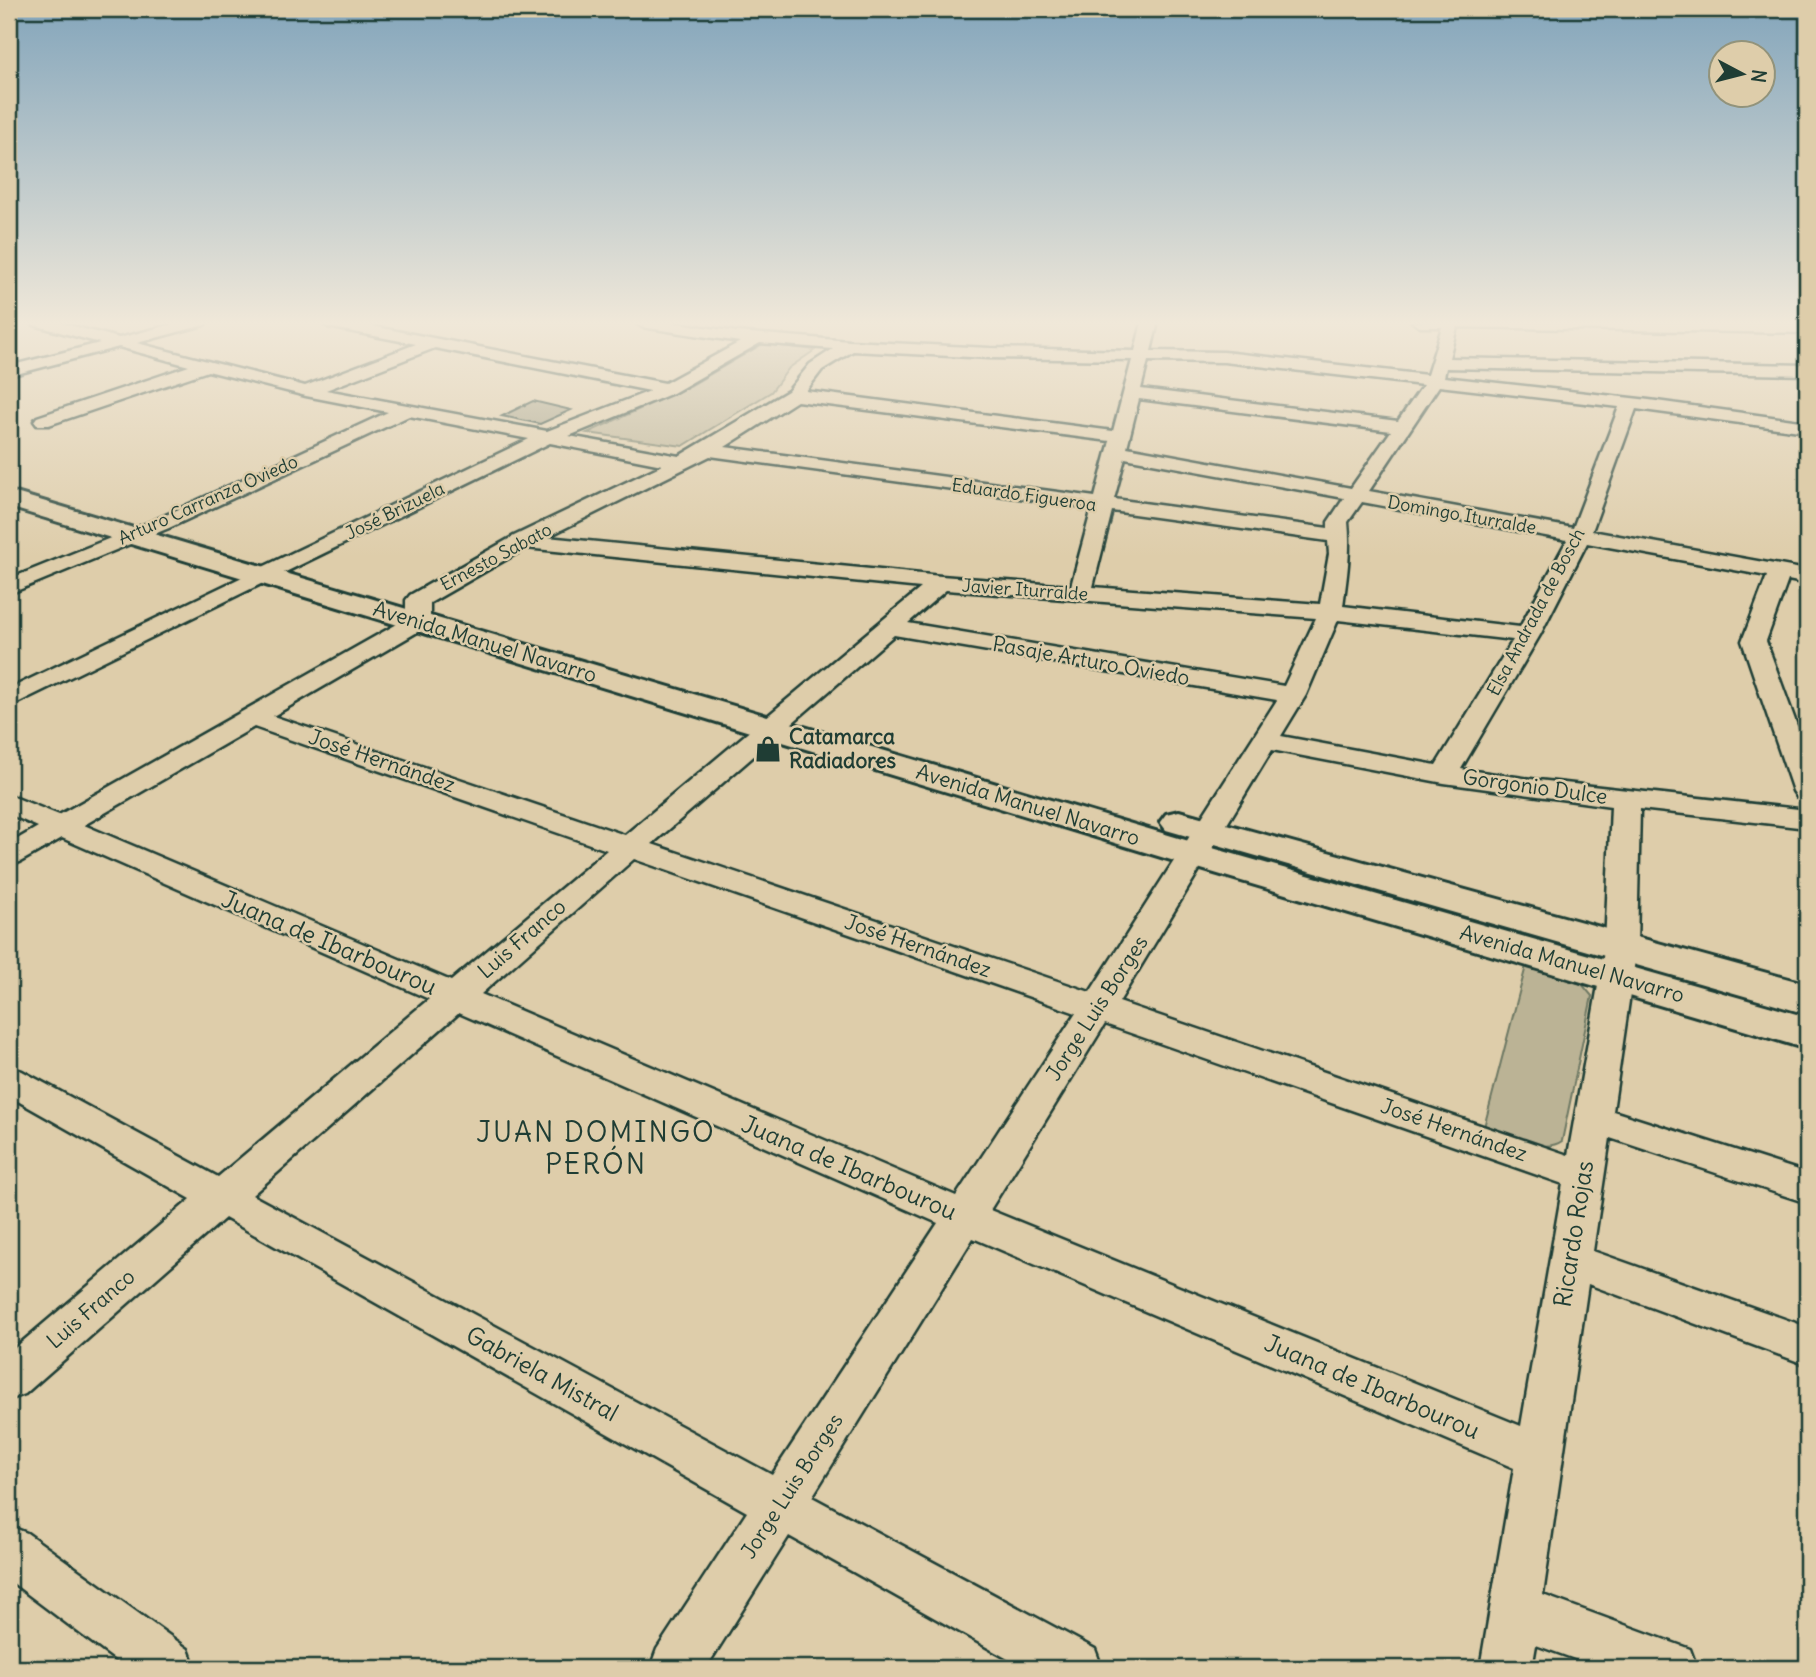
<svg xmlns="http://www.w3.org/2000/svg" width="1816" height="1677" font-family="Delius,sans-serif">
<rect width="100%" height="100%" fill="#decdaa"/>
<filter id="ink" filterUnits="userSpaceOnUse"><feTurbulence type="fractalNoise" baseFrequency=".0143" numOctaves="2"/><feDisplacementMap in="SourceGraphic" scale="14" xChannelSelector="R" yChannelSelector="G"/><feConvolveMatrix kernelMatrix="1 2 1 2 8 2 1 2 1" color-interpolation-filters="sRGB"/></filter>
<g filter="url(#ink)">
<path fill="#bbb395" stroke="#6d7864" stroke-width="2" d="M763,344l52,6 -26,18 -18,24 -88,54 -96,-13 101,-46z
M1526,966l56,18 10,12 -30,145c-19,14 -57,-7 -78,-14z"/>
<path fill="#a3a085" stroke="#1f3d34" stroke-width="2" d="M533,401l38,9 -31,14 -38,-8z"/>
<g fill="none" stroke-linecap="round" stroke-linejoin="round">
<g stroke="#1f3d34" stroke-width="5">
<path id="minor" d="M31,322h26l62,16 62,-16h26l-3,3 -67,18 168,43 111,-42 -88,-17 -8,-5h31l314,61 75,-41 -98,-15 -8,-5h37l66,10 113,9 140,7 145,3 7,-29h16l-7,29 73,1 203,23 15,-48h-22l-8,-5 395,1v10l-350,-6 -8,31 358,7v10l-361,-7 -2,9 205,23 158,22v10l-171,-23 -44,122 215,39v14l-19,-4 -22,61 41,112v46l-10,-2 -4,-6 -51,-150 25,-65 -180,-33 -47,92 -79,134 77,11 269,30v18l-167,-19 -3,137 -24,165 194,62v30l-197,-65 -17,113 214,76v38l-219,-81 -45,311 147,54 7,19h-97l-64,-23 -4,23h-52l34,-200 -541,-230 -161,259 283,152 7,19h-78l-235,-132 -83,132h-56l7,-19 90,-137 -522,-294 -200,176 -16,6v-47l182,-154 -182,-103v-29l13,4 196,106 211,-178 -367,-161 -42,24 -11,3v-21l29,-17 -29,-13v-19l50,20 347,-196v-19l4,-5 104,-59 148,-71 -112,-22 -541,264v-18l520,-250 -120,-23 -240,112 -160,66v-15l146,-59 233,-108 -82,-16 -98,-25 -159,54h-12l-3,-4 3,-4 152,-51 -70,-19 -110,29v-10l91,-23 -66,-18zM760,343l73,6 -23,15 -22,27 -109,65 -110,-20 104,-43zM435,348l215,43 -103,40 -221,-41zM853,351l137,7 142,2 -19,71 -307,-40 16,-21zM1148,361l76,1 199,23 -25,36 -257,-32zM1439,386l180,21 -46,121 -204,-37zM1139,399l252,32 -40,57 -224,-41zM797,401l313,40 -15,56 -370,-50zM710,456l382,52 -21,78 -130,-10 -394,-39zM1125,458l219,40 -16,24v6l-214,-29zM1362,502l205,38 -47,87 -177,-21c4,-29 8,-56 5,-84zM1112,511l216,30 1,13 -9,50 -227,-17zM526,548l395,40 -296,247 -352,-119 153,-89 4,-5v-19zM946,590l370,28 -32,68 -376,-63zM1338,620l175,20 -77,125 -155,-29 25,-41zM894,635l383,65 -187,292 -438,-148zM254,727l353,123 -156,131 -367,-156zM1272,750l172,33 167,23 -6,140 -37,209 -449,-153zM634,859l442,154 -120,183 -475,-202zM459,1013l479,210 -166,252 -520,-280zM1105,1024l458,160 -42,242 -531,-216z
M9,1526l18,7 161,116 7,19h-69l-117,-88z"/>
</g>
<g stroke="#1f3d34" stroke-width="6">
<path id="major" d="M9,491l1200,356 598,170v32l-626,-186 -1172,-356z
M1179,811l628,173v30l-641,-184 -6,-8 6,-8z"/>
</g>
<use href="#minor" fill="#decdaa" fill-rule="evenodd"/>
<use href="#major" fill="#decdaa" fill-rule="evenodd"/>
</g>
</g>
<linearGradient id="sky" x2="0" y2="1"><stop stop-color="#83a5bb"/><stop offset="0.58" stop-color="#f0e8d9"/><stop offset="1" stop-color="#f0e8d9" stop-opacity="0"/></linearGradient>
<rect width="1816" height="557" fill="url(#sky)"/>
<defs>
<g id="shop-bare" transform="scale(2.1)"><path d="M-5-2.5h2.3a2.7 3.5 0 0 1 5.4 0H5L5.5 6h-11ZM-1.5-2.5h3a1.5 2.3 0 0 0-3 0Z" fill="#1f3d34" stroke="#decdaa" stroke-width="2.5" paint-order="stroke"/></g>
</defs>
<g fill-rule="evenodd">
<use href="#shop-bare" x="768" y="749"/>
</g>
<g text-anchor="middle" stroke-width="5" stroke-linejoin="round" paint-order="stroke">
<g font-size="18" fill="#1f3d34" stroke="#decdaa">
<text transform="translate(1024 495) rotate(8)" y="6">Eduardo Figueroa</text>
<text transform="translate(208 500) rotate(-24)" y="6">Arturo Carranza Oviedo</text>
<text transform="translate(395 511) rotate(-26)" y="6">José Brizuela</text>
<text transform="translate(1462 515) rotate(10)" y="6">Domingo Iturralde</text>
<text transform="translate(496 557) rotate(-28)" y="6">Ernesto Sabato</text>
<text transform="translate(1025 590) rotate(4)" y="6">Javier Iturralde</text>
<text transform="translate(1536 612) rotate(-62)" y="6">Elsa Andrada de Bosch</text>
</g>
<g font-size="21" fill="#1f3d34" stroke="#decdaa">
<text transform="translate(485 642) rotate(17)" y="7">Avenida Manuel Navarro</text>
<text transform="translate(1091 661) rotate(10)" y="7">Pasaje Arturo Oviedo</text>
<text transform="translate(382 761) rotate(19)" y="7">José Hernández</text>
<text transform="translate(1535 787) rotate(8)" y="7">Gorgonio Dulce</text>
<text transform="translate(1028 805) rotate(17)" y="7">Avenida Manuel Navarro</text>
<text transform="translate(522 939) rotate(-41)" y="7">Luis Franco</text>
<text transform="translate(918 946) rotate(19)" y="7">José Hernández</text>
<text transform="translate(1572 964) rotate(16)" y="7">Avenida Manuel Navarro</text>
<text transform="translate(1097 1008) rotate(-57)" y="7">Jorge Luis Borges</text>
<text transform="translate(1454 1130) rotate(19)" y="7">José Hernández</text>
<text transform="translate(91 1309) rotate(-41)" y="7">Luis Franco</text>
<text transform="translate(792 1486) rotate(-57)" y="7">Jorge Luis Borges</text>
</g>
<g font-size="21" font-weight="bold" fill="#1f3d34" stroke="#decdaa" text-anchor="start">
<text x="789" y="744">Catamarca<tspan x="789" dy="24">Radiadores</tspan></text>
</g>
<g font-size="24" fill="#1f3d34" stroke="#decdaa">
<text transform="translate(329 943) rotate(23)" y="8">Juana de Ibarbourou</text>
<text transform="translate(849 1168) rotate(23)" y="8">Juana de Ibarbourou</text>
<text transform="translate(1574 1234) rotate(-81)" y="8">Ricardo Rojas</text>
<text transform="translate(542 1374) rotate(29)" y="8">Gabriela Mistral</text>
<text transform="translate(1372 1387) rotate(23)" y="8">Juana de Ibarbourou</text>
</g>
<g font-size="28" letter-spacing="2" fill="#1f3d34" stroke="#decdaa">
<text x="596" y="1142">JUAN DOMINGO<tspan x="596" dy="32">PERÓN</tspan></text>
</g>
</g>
<rect width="1816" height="1677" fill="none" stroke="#decdaa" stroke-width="35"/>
<rect x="18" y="18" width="1781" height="1642" fill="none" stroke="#1f3d34" stroke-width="2.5" filter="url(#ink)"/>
<g transform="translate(1742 74) rotate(97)"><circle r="33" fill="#decdaa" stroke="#92937b" stroke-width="2"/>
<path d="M0-5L12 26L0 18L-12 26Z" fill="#1f3d34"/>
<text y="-10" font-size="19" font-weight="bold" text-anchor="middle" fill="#1f3d34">N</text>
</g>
</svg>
